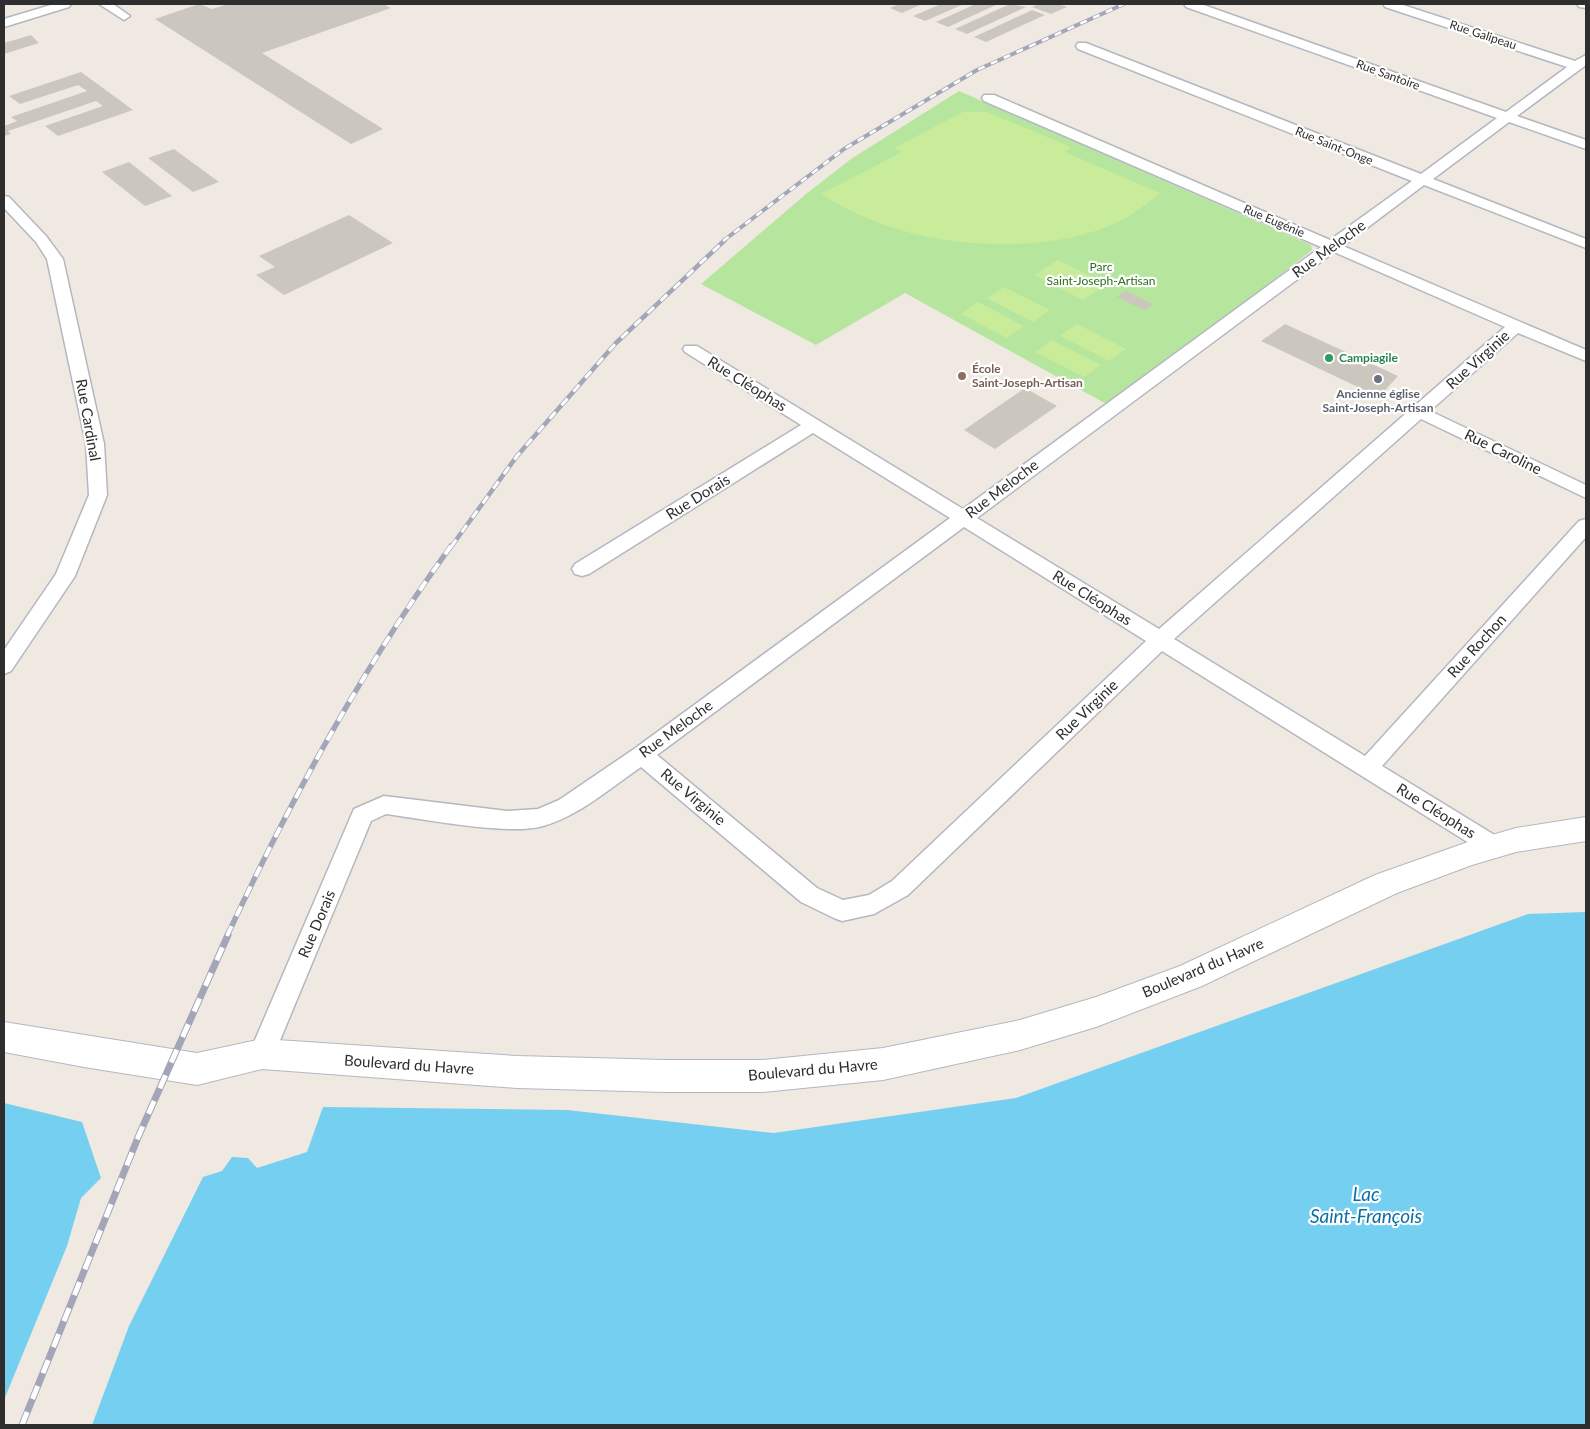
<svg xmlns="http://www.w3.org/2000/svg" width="1590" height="1429" font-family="Lato,sans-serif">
<rect width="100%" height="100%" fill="#efe9e1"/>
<path fill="#b6e59e" d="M959,91l352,154 1,5 -200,157 -207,-114 -89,52 -115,-61 105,-90 45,-35z"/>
<path fill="#c9ec9a" d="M963,112h24l84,35 -6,5 95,41c-13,11 -25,20 -40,28 -68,34 -180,28 -248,-1 -18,-7 -35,-16 -51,-26l81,-42 -8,-4z
M1058,260l49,24 -24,16 -49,-25z
M1004,287l46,23 -17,12 -46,-24z
M978,302l46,24 -17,12 -46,-24z
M1077,324l49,25 -17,12 -49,-25z
M1052,340l49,25 -17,12 -49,-25z"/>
<path fill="#75cff0" d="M1586,912v513h-1494l37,-99 74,-149 19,-6 10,-14 16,1 9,10 50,-16 16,-45 244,3 207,23 242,-35 512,-184z
M4,1103l78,19 19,56 -20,20 -14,48 -63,154z"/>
<path fill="#cbc7bf" d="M199,4l13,5 17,-5h154l8,4 -129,45 121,76 -32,15 -196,-125z
M899,4h23l-20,9 -12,-5z
M941,4h23l-39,17 -12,-5z
M976,4h22l-50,23 -12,-5z
M1010,4l16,3 -59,27 -12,-5z
M1039,4h19l9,3 -16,7 -19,-7z
M1032,10l13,5 -59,27 -12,-5z
M31,35l8,8 -35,11v-11z
M81,72l52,38 -75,26 -13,-10 58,-20 -7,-5 -88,30 3,3 -7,2v-10l13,-5 -6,-4 76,-26 -9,-6 -58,19 -11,-8z
M174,149l45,33 -26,10 -45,-34z
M129,162l43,34 -27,10 -43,-34z
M349,215l44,28 -109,52 -28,-20 19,-8 -16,-11z
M1126,291l27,13 -9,6 -27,-13z
M1285,324l113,52 -19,21 -118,-56z
M1025,388l32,18 -62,43 -31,-19z"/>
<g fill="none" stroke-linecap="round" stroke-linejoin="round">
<g stroke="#b4b7c1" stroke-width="3">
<path id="street" d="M54,4h17l-2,3 -65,20v-8z
M99,4h14l17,12 -6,4z
M1184,4h17l305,108 61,-45 -182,-60 -2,-3h17l175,57 11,-6v10l-69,51 69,24v9l-77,-27 -76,57 153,60v9l-162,-63 -81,61 243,104v11l-68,-28 -88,78 156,74v13l-165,-79 -247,220 191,117 214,-235 7,-2v18l-204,229 119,73 3,7 -3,7 -8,3 -8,-3 -323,-202 -254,244 -34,19 -32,7 -8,-3 -33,-16 -160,-135c-31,21 -62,49 -98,59 -34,10 -119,-7 -157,-12l-15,7 -100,241 -9,4 -9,-4 -4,-8 105,-245 30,-13 123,15 31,-2 21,-9 75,-51 316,-231 -137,-85 -224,141 -7,2 -7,-2 -3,-5 3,-5 226,-139 -116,-73 -2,-3 2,-3h12l266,163 358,-262 -337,-146 -2,-3 2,-3h10l336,145 82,-59 -334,-132 -2,-3 2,-3h8l335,131 76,-56 -311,-111zM1334,252l171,75 -346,302 -182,-111zM964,527l182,114 -254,240 -23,14 -26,5 -26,-12 -160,-133z
M1577,4h9v4l-7,-1z
M4,196l5,1 37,39 17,23 41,185 3,51 -32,81 -64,95 -7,3v-24l52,-76 33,-79 -3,-51 -39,-185 -11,-17 -32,-34z"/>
</g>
<g stroke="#b4b7c1" stroke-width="2">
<path id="secondary" d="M1586,817v24l-70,11 -44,13 -75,28 -195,93 -106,41 -76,23 -137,30 -120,12h-98l-148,-4 -255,-19 -65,16 -113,-18 -80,-15v-30l193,31 65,-14 255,17 148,4h98l120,-12 137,-28 76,-23 84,-31 195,-91 93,-33 48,-14z"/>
</g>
<use href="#street" fill="#fff" fill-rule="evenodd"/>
<use href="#secondary" fill="#fff" fill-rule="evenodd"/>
<g stroke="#a3a6b8" stroke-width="4">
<path id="rail-far3" d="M723,241l121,-92 133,-79 147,-66"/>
</g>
<g stroke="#a3a6b8" stroke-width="4.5">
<path id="rail-far2" d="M451,547l66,-91 99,-113 109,-103"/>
</g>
<g stroke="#a3a6b8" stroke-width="5.5">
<path id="rail-far1" d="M227,936c62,-133 138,-272 224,-390"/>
</g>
<g stroke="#a3a6b8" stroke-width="7">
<path id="rail" d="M22,1425l117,-290 89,-200"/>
</g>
<use href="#rail-far3" stroke="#fff" stroke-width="2.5" stroke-dasharray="7" stroke-linecap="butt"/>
<use href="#rail-far2" stroke="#fff" stroke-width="3" stroke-dasharray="9" stroke-linecap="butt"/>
<use href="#rail-far1" stroke="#fff" stroke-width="4" stroke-dasharray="11" stroke-linecap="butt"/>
<use href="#rail" stroke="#fff" stroke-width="5" stroke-dasharray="14" stroke-linecap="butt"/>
</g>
<circle fill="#2e9e5b" stroke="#fff" stroke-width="2" cx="1329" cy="358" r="5"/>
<circle fill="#8d6e63" stroke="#fff" stroke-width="2" cx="962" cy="376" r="5"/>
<circle fill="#6b7280" stroke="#fff" stroke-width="2" cx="1378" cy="379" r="5"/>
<g text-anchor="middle" stroke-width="4.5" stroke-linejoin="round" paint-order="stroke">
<g font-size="12" fill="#2e2e2e" stroke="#fff">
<text transform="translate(1483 35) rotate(18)" y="4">Rue Galipeau</text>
<text transform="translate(1388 75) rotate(20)" y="4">Rue Santoire</text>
<text transform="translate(1334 146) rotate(22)" y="4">Rue Saint-Onge</text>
<text transform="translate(1274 221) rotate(23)" y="4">Rue Eugénie</text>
</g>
<g font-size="12" fill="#2c6e1b" stroke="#fff">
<text x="1101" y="271">Parc<tspan x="1101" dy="14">Saint-Joseph-Artisan</tspan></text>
</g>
<g font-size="12" font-weight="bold" fill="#27864d" stroke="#fff" text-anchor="start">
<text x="1339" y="362">Campiagile</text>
</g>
<g font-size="12" font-weight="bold" fill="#785e54" stroke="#fff" text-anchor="start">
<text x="972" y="373">École<tspan x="972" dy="14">Saint-Joseph-Artisan</tspan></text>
</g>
<g font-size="12" font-weight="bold" fill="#5b616d" stroke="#fff">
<text x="1378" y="398">Ancienne église<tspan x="1378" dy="14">Saint-Joseph-Artisan</tspan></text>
</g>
<g font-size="15" fill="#2e2e2e" stroke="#fff">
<text transform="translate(1329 249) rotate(-36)" y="5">Rue Meloche</text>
<text transform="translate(1478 360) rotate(-42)" y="5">Rue Virginie</text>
<text transform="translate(747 384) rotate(32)" y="5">Rue Cléophas</text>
<text transform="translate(88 420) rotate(80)" y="5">Rue Cardinal</text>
<text transform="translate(1503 452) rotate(26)" y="5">Rue Caroline</text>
<text transform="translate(1002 489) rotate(-37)" y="5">Rue Meloche</text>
<text transform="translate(698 497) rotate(-32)" y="5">Rue Dorais</text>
<text transform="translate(1092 598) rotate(32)" y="5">Rue Cléophas</text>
<text transform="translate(1477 646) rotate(-48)" y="5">Rue Rochon</text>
<text transform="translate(1087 710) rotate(-44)" y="5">Rue Virginie</text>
<text transform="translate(676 729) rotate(-36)" y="5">Rue Meloche</text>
<text transform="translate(693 797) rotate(40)" y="5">Rue Virginie</text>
<text transform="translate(1436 811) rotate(32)" y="5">Rue Cléophas</text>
<text transform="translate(317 924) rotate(-67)" y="5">Rue Dorais</text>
<text transform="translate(1203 968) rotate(-23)" y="5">Boulevard du Havre</text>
<text transform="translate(409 1065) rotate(4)" y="5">Boulevard du Havre</text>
<text transform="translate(813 1070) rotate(-5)" y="5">Boulevard du Havre</text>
</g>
<g font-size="19" font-style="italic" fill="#0d6fa3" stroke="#fff">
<text x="1366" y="1201">Lac<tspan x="1366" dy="22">Saint-François</tspan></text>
</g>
</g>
<rect width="1590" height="1429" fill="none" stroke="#2e2e2e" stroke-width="10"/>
</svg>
